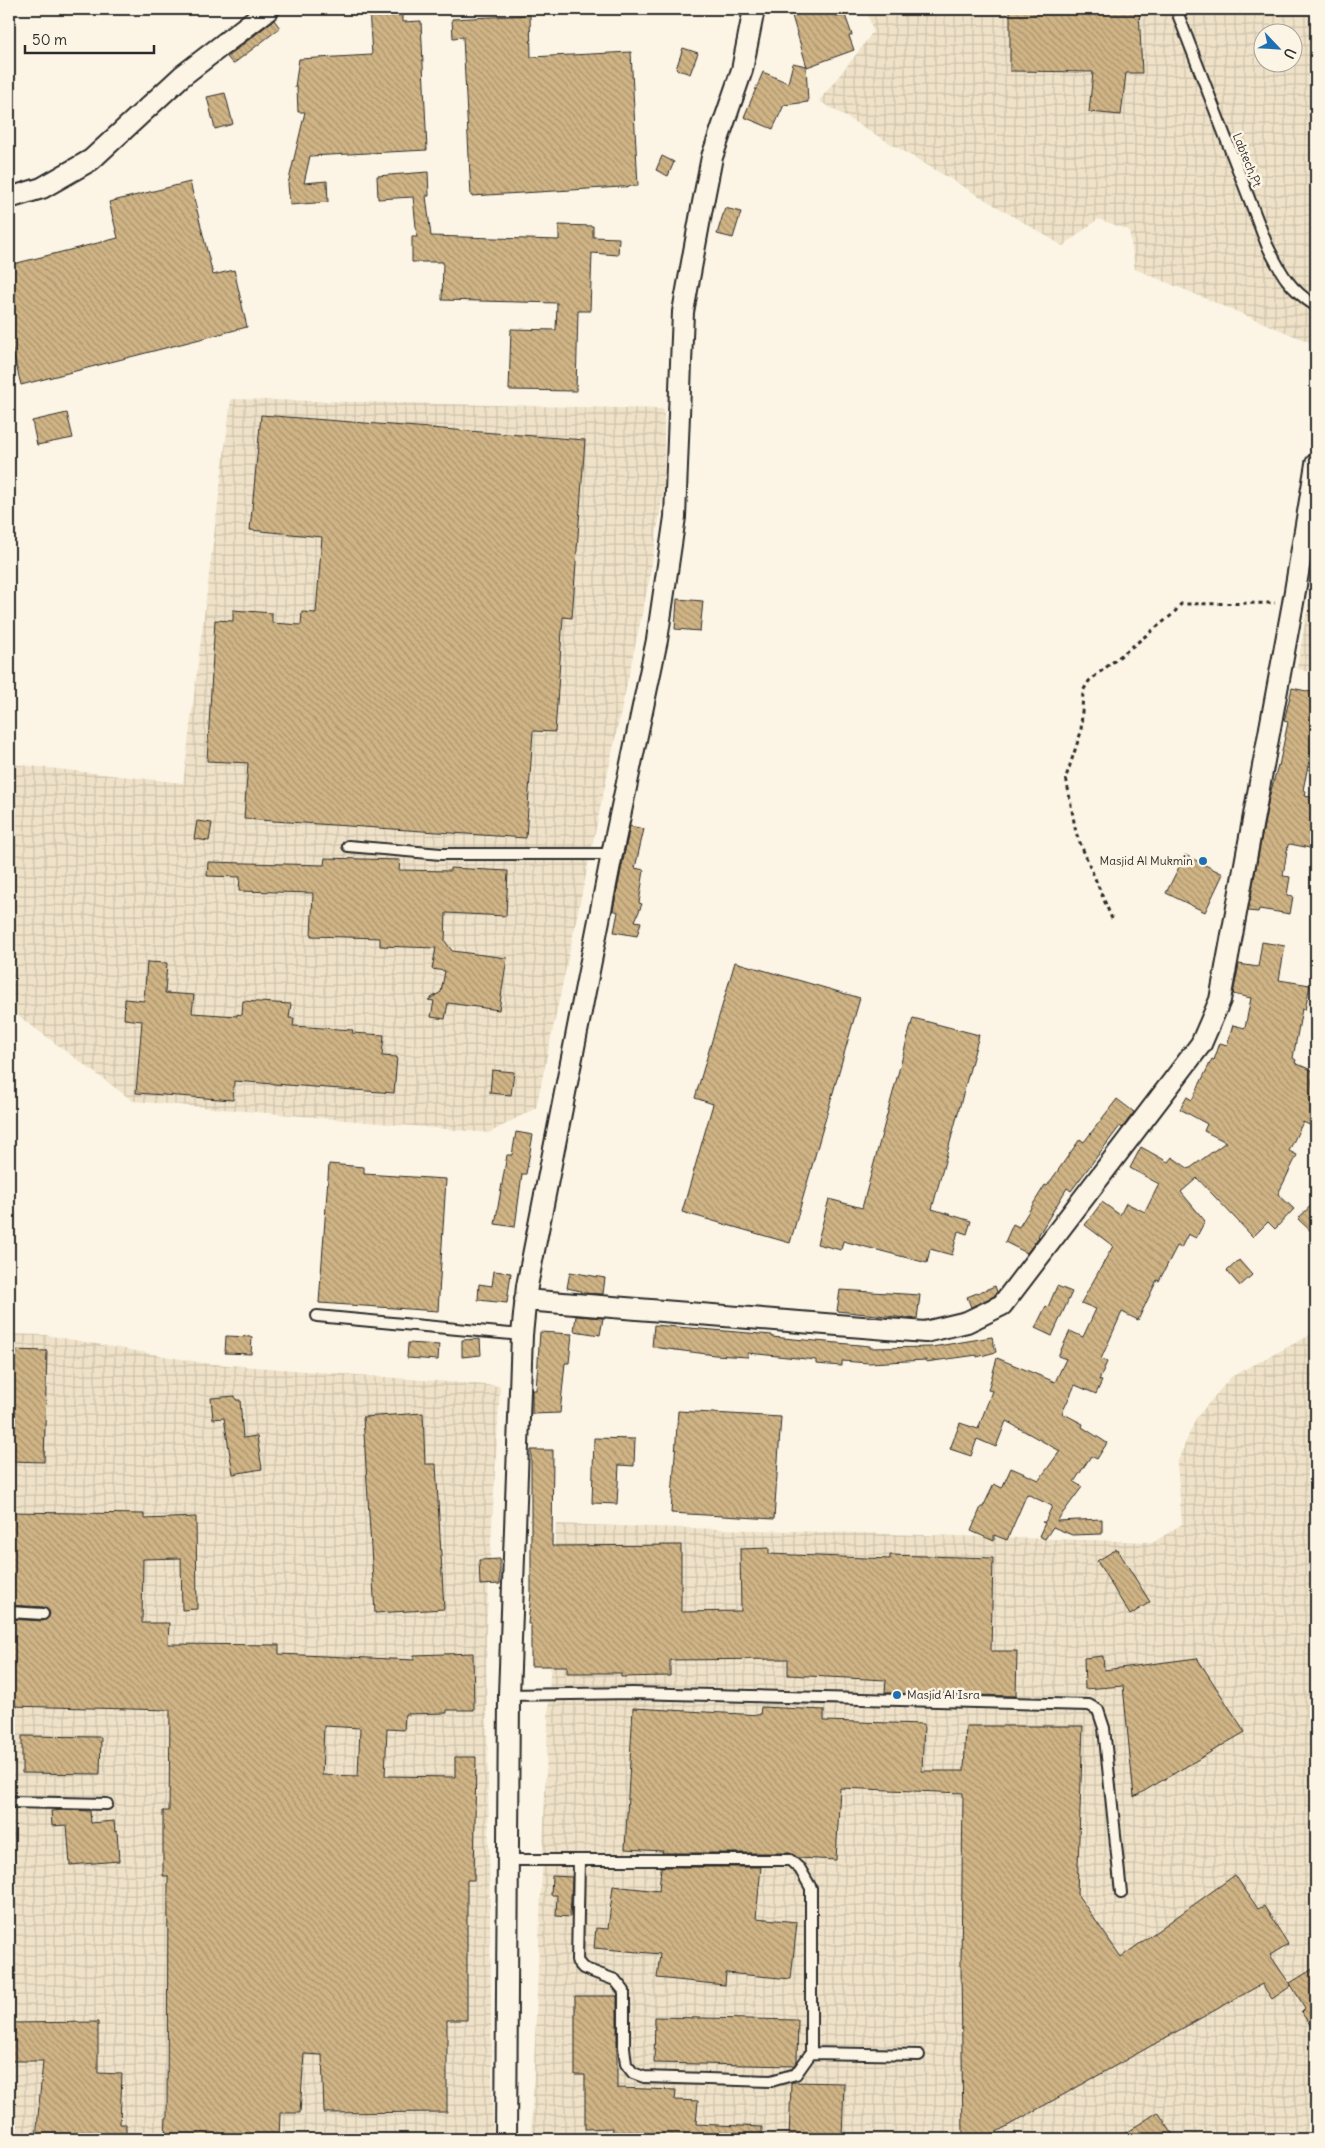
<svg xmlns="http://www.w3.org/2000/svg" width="1325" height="2148" font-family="Delius,sans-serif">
<defs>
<pattern id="industrial-grid" width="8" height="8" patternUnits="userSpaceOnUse" patternTransform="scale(1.25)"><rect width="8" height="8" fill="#efe2c8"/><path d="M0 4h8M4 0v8" fill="none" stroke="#cdc2ac"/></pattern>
<pattern id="building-back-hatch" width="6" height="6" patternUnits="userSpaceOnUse" patternTransform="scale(1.25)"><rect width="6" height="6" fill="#d0b485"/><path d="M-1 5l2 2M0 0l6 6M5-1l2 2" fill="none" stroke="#a9936d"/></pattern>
</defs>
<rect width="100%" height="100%" fill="#fcf5e5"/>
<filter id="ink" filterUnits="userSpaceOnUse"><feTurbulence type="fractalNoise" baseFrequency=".02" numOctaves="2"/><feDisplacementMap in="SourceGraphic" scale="10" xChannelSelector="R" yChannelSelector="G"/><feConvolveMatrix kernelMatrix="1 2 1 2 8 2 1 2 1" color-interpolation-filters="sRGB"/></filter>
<g filter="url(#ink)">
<path fill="url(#industrial-grid)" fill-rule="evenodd" d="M866,9h450v336l-181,-76 -6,-39 -31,-11 -35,27 -244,-145 43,-54 11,-16zM1262,32h30v30h-30z
M231,399l433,10v79l-15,93 -113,527 -47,25 -356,-32 -124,-92v-225l3,-20 171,19z
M1316,560v115l-19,-7z
M1316,1328v811h-785l25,-615 598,18 28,-18 -5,-61 19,-45 35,-41 81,-43z
M9,1334l37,1 157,28 297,23 -14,246 7,507h-484z"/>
<path fill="url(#building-back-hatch)" stroke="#2b2b2b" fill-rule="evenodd" d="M369,9h33v13l19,-1 6,129 -117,6 -6,27 23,-2 1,21 -38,3 -2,-21 17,-72h-7l-1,-25h-2l4,-28 73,-4z
M790,9h46l1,8 8,-2 7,20 -3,1 5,14 -47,17z
M1010,9h129l3,64h-16l-5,42 -32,-3 4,-40 -83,-1z
M530,15l1,42 100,-5 7,134 -167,10 -8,-159 -10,1 -1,-19z
M274,20l6,8 -47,36 -6,-7z
M683,48l15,5 -8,21 -14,-5z
M793,63l13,3 2,36 -24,3 -11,24 -29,-12 19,-45 25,11z
M225,93l8,31 -18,5 -8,-32z
M662,156l12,6 -6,14 -12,-6z
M428,172l1,24h-3l5,40 128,4v-15l34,1v11l26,1 -1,17 -26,-2 -2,58h-12l-2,80 -67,-1 2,-61 45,1 1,-27 -115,-3 1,-38h-31v-25h5l-4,-40 -35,2 -1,-23z
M190,182l23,93 21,-5 13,57 -226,58 -12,-49v-71l109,-27 -9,-36z
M725,208l16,4 -8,26 -16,-4z
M67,413l6,25 -36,7 -5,-24z
M261,415l324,25 -13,178 -9,-1 -8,115 -22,-1 -7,107 -282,-19 4,-56 -41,-2 8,-141 18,1v-11l39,3v10l29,2 1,-13 14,1 6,-76 -72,-7z
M677,599l26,2 -3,30 -25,-2z
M1292,688l24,5v34l-13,63 3,1 -1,5 11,2v44l-1,7 -25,-5 -2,1 -5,31 7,1 -3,18 6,1 -3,18 -31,-5 -1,3 -10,-1 21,-113 9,-33 1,1 9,-44 -4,-1z
M197,821l15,2 -3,18 -15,-2z
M630,826l14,3 -9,39 9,2 -5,33 3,1 -7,17 6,1 -4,14 -23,-4 4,-20 -5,-2z
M1185,855l38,19 -18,38 -39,-19z
M325,858l75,2 -1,10 51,1v-3l58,3 -2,45 -60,-3 -1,28 7,10 55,7 -8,52 -51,-7 -3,16 -14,-2 3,-16 -6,-1 13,-8 4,-21 -13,-2 4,-21 -56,-2v-8l-69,-2 2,-43 -74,-2 1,-14 -33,-1 1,-14 116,3z
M1262,942l23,4 -6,34 31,5 -5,25 -3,-1 -9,49 3,2 -1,3 21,9 -4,11 4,1v44l-13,-6 -14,29 8,4 -19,39 16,15 -19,20 -7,-7 -15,15 -56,-59 -16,14 24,29 -9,17 -8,-4 -7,14 -4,-2 -18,35 -2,-1 -19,40 -16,-8 -21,47 6,3 -8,18 3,1 -6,13 -21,-9 -13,28 21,11 -1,3 25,16 -10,16 -6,-3 -17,26 8,5 -25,34 45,-2v15l-30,1 -19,-8 -8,12 -6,-3 6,-13 -3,-1h3l7,-16 -25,-12 -20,46 -13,-5v6l-23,-10 10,-24h2l11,-23 8,4 9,-20 28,12 21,-29 -54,-30 -10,26 -19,-8 -6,17 -21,-7 10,-26 18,6 14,-38 -4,-1 9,-32 58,24 11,-23 -8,-3 12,-25 13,6 13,-28 -15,-6 32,-57 -28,-21 17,-23 18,13 6,-12 19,9 14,-28 -29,-16 11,-21 27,15 4,-5 17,12 37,-27 -22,-11 3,-7 -27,-15 7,-12 5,3 20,-41 2,1 6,-17 7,2 6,-20 12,3 6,-30 -18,-4 6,-30 19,3z
M147,962l20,1 -2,30 29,2 -2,18 45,3v-2l5,1 1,-14 48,3 -2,14h5l-1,8 60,4 -1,3 32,2 -2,21 15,1 -3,36 -160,-12 -1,19 -97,-7 6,-72 -18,-2 1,-20 19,2z
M735,962l125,36 -70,245 -108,-31 31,-108 -18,-6z
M913,1018l66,17 -47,174 39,12 -4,13 -9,-3 -6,24 -22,-6 -3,14 -84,-22 -2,9 -24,-6 12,-45 33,9z
M492,1070l22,2 -3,23 -21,-2z
M1117,1099l17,13 -12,16 -2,-2 -49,65 -4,-3 -29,48 1,1 -12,16 -22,-11 8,-18 6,3 26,-42 2,1 33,-47 4,3z
M516,1132l17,3 -7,39h-4l-7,53 -20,-3 12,-69h5z
M329,1164l35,3v7l82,5 -8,132 -119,-8z
M1316,1200v36l-18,-17z
M1239,1260l13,15 -12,11 -13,-15z
M494,1271l17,2 -4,30 -29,-3 1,-16 13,2z
M570,1272l35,6 -2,16 -23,-1 1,-2 -14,-3z
M995,1286l2,6 -3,4 -23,11 -4,-10z
M1057,1286l15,6 -20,44 -17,-8 11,-22 2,1z
M840,1290l80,5 -3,24 -80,-8z
M576,1316l27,2 -3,17 -26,-4z
M654,1325l118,10v2l98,9v2l62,-1 60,-10 4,15 -19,5v-2l-51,7v-2l-57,3 -27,-2v5l-26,-2v-4l-68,-7v4l-33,-2 -63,-8z
M540,1332l32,2 -3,29h-4l-5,50 -28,1v-24h4z
M226,1336l26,1 -1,17 -26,-1z
M480,1339l1,16 -19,2v-17z
M408,1343l31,2 -1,15 -31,-2z
M9,1350l38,1 -3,111 -35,-1z
M235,1396l1,4h4l3,38 14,-2 5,33 -29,5 -9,-56 -11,1 -2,-21z
M678,1411l103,6 -7,102 -103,-6z
M423,1413l2,51h11l8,145 -69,4 -12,-196z
M594,1438l41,1 -1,27 -15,-1 -2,39 -25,-1z
M531,1450h22l-1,96 129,-1v67l60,-1 -1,-62 29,-1v6l121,5v-4l103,3 -2,93h26l-1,45 -131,-3 1,-13 -98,-5v-16l-118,1v16l-49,1v-4h-54v-7h-36v-42h-3l3,-31z
M9,1512l135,2v5l52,-2 1,92 -15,1 -1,-52 -38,1 -1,64h27l-1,21 111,1v9l135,6v-5l59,-2 1,57h-27v3l-42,1 -1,16 -17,-1 -2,47 70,1v-20h21l-2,123h-7v140h-20v92l-123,1 -2,-58 -18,-1 -4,59h-20l-1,26h-114l1,-21h1l1,-242h-5v-65h6l1,-101 -161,-4v-87l34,2 5,-3 2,-4 -1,-3 -5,-4 -35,-2zM324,1726l36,2 -2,48 -36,-1z
M1117,1549l33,53 -20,13 -33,-54z
M500,1559v25l-20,1 -1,-25z
M1103,1656l1,14 93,-12 48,74 -111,65 -11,-111 -38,3 -1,-31z
M761,1707l63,3v11l100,3 -2,47h42l2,-45h117l-6,168 44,63 114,-82 23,34 6,-3 24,38 -18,11 21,31 -19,13 -10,-15 -278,155h-21l-2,-176 2,-170 -123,-5 -4,72 -38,-2 -8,-5h-128l1,-2 -38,-2 8,-141 127,7z
M22,1736l79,1 -1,37 -78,-1z
M65,1810l25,1 1,12 23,-2 1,11 2,-1 2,30 -49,4 -3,-40 -15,1 -1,-15z
M661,1867h100l-5,51 41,4 -6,57 -65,-6 -1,12 -68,-7 3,-24 -66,-6 2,-20 12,1 5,-43 46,5z
M552,1876l20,1 -2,40 -14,-1 1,-21h-6z
M1316,1967v66l-15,-21 4,-4 -15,-25z
M575,1996h42v92l59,2 -1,10 23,1 -2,23 66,3v12h-150l1,-11 -28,1v-54h-10z
M655,2017l143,3 -1,41 -4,5 -139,-3z
M98,2022v51l24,1 -2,50h6v15h-90l7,-78h-34v-38z
M793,2082l51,1 -2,56h-53l2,-56z
M1158,2112l18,27h-60z"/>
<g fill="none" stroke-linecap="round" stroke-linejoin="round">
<g stroke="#2b2b2b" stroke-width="14">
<path id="lane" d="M1176,9l91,236c14,28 22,44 49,61
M348,846l93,8h171
M317,1316l205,19
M9,1612l34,2
M509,1695l124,-2 456,12 9,5 6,18 17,165
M9,1802l98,2
M508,1860h282l10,9 11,19v165l-15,21 -25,7 -127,-4 -11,-4 -7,-9 -2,-17v-56l-9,-11 -32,-12 -6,-7 2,-101
M811,2053l108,2"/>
</g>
<g stroke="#2b2b2b" stroke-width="24">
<path id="street" d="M9,198l33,-10 49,-28 91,-84 87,-67
M525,1300l400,32 42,-10 35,-17 199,-261 19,-44 73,-397 23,-139
M506,2139l3,-444 13,-360 5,-49 85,-432 45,-214 18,-123 8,-205 18,-99 11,-56 30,-87 12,-61"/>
</g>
<path stroke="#2b2b2b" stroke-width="3" stroke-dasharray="4 4" stroke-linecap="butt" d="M1112,919l-36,-86 -10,-56 15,-45 2,-41 6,-10 84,-67 8,-10 94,-1"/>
<use href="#lane" stroke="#fcf5e5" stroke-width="10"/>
<use href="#street" stroke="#fcf5e5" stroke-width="20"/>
</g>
</g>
<g fill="#1f6fb2" stroke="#fcf5e5" stroke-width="2">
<circle cx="1203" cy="861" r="5"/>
<circle cx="897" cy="1695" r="5"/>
</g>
<g text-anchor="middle" stroke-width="5" stroke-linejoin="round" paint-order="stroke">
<g font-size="12" fill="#2b2b2b" stroke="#fcf5e5">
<text transform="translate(1247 160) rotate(68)" y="4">Labtech,Pt</text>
</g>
<g font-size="12" fill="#2b2b2b" stroke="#fcf5e5" text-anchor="end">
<text x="1193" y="865">Masjid Al Mukmin</text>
<text x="907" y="1699" text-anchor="start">Masjid Al Isra</text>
</g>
</g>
<rect width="1325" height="2148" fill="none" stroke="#fcf5e5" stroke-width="30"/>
<rect x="15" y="15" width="1295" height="2118" fill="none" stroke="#2b2b2b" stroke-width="2" filter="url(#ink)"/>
<g transform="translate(1278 48) rotate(115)"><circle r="24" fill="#fcf5e5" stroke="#a8a49b"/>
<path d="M0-4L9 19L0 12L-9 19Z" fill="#1f6fb2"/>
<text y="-8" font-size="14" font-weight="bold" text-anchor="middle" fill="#2b2b2b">U</text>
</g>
<path d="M25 45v8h129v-8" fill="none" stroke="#2b2b2b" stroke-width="2.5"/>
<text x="32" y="45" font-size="15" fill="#2b2b2b" stroke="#fcf5e5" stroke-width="4" paint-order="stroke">50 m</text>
</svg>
